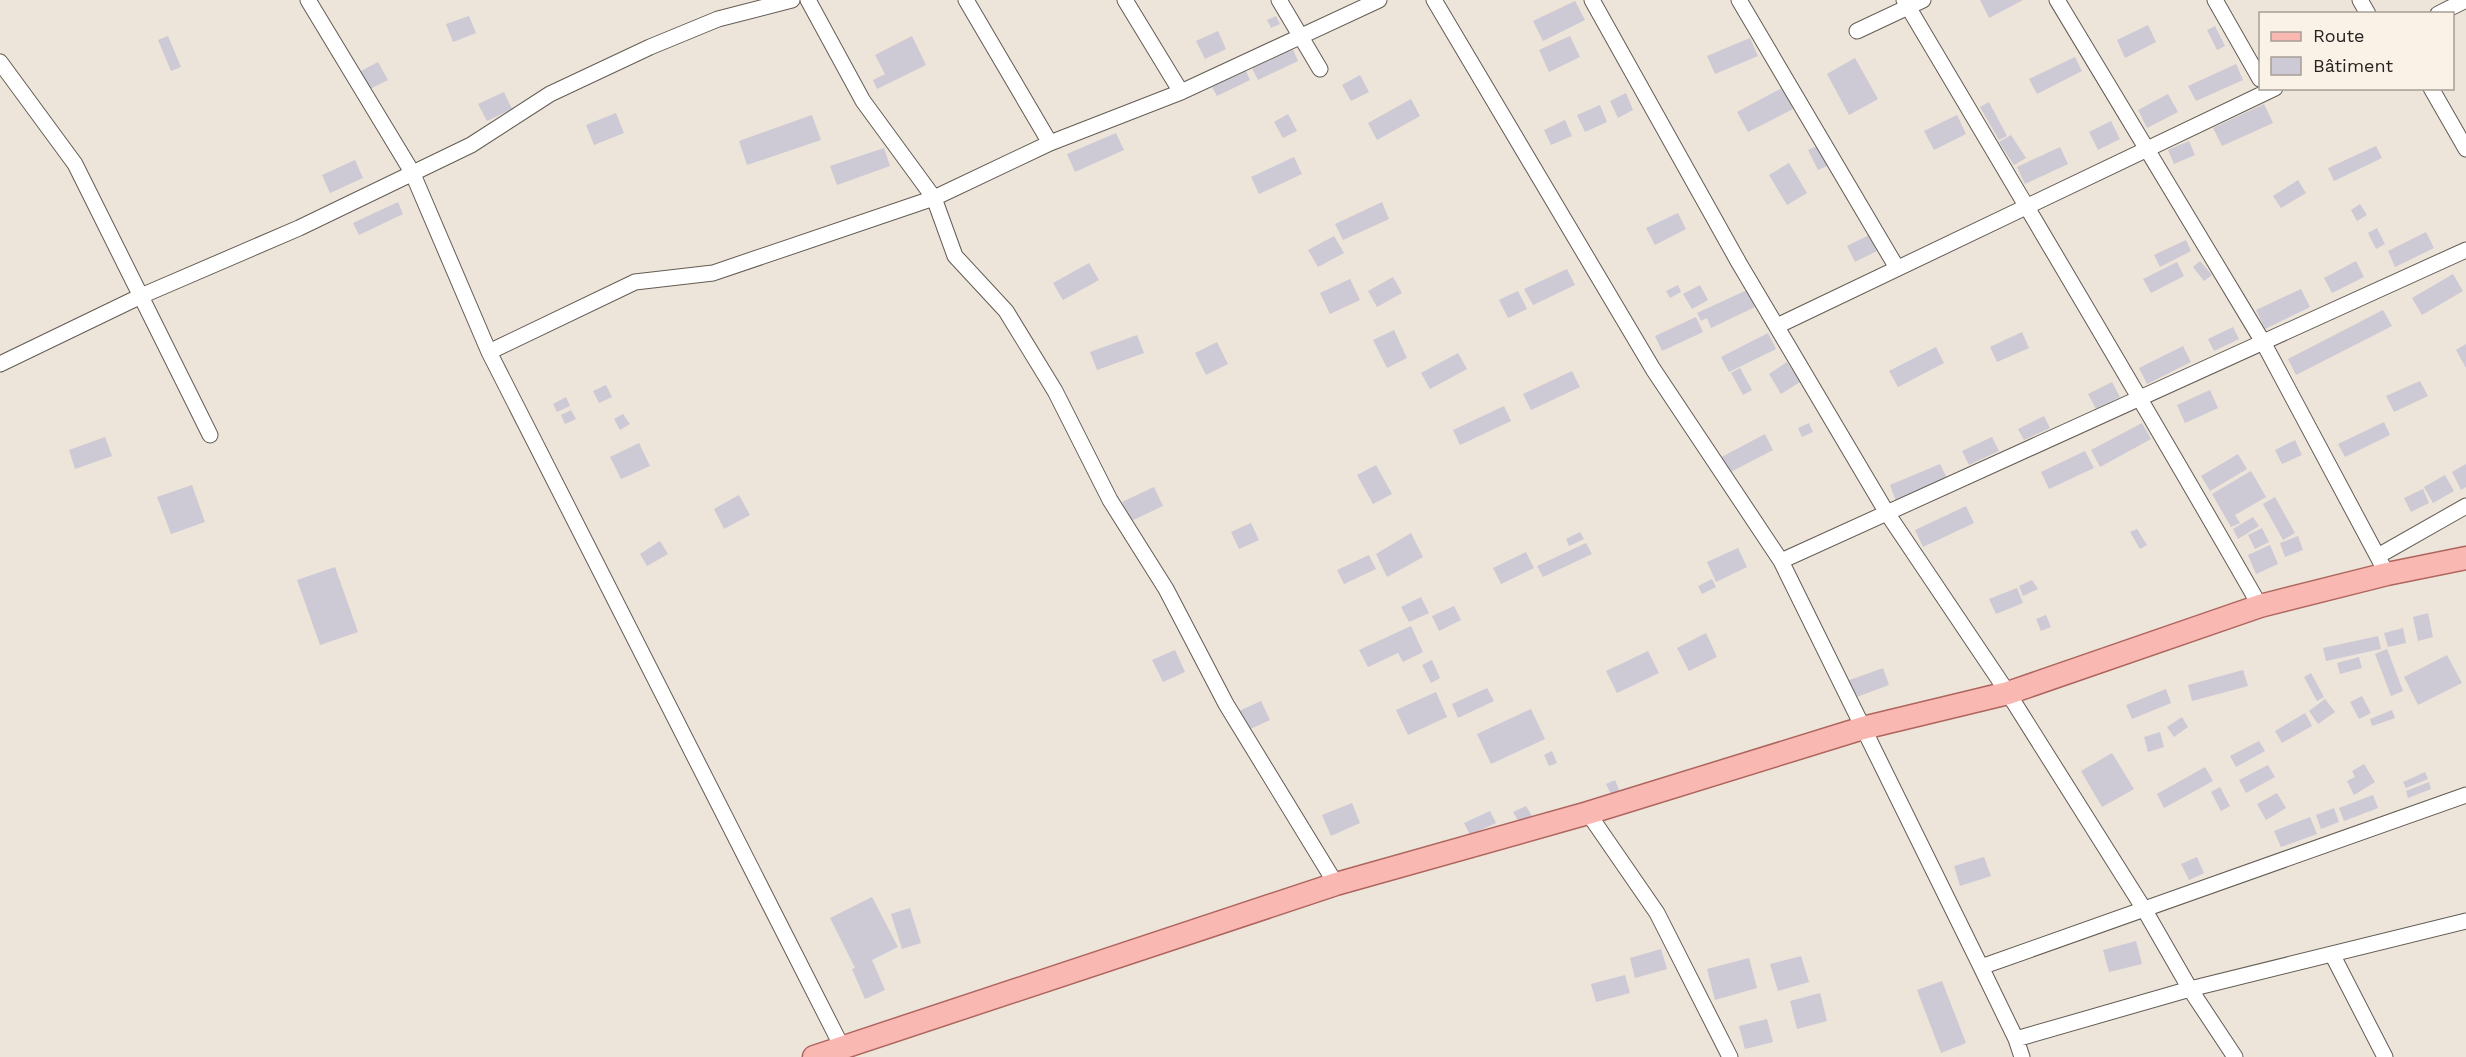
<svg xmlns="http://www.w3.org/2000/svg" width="2466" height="1057" font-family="'Work Sans',sans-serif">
<rect width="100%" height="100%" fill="#ede4da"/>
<path fill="#cdc9d5" d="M1980,0h43l-34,18z
M1575,1l10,19 -42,21 -10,-20z
M469,16l7,17 -23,9 -7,-18z
M1276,16l4,8 -9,4 -4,-8z
M2148,25l8,17 -31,16 -8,-18z
M2215,26l10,20 -8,4 -10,-20z
M1218,31l8,18 -21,10 -9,-18z
M168,36l13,31 -10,4 -13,-31z
M912,36l14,29 -49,24 -4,-9 12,-6 -10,-19z
M1570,36l10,21 -31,15 -10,-22z
M1750,38l8,18 -43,18 -8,-18z
M1292,47l6,14 -40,19 -7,-14z
M2075,57l7,14 -45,23 -8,-15z
M1855,58l23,41 -29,16 -22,-41z
M378,62l10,18 -20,10 -9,-18z
M2236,64l7,16 -47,21 -8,-15z
M1246,71l4,9 -33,16 -5,-9z
M1360,75l9,17 -18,9 -9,-16z
M1782,88l11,21 -45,23 -11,-20z
M504,92l8,17 -25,12 -9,-17z
M1626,93l7,17 -15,8 -8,-17z
M2168,94l10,18 -31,16 -9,-18z
M1411,99l9,17 -43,24 -9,-17z
M1989,102l18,34 -8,4 -19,-33z
M2264,104l9,19 -51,23 -9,-18z
M1600,105l7,17 -22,10 -8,-17z
M616,113l8,20 -30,12 -8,-20z
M1288,114l9,17 -14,7 -9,-16z
M812,115l9,25 -74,25 -8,-24z
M1957,115l9,19 -32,16 -10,-19z
M1565,120l7,16 -21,9 -7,-15z
M2111,121l9,18 -22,11 -9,-18z
M1116,133l8,17 -49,22 -8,-18z
M2011,135l15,23 -12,7 -15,-23z
M2189,141l6,14 -21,9 -6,-14z
M1817,146l10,20 -9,4 -10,-20z
M2376,146l6,12 -48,23 -6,-13z
M2060,147l8,17 -43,20 -8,-17z
M884,148l6,18 -53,19 -7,-19z
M1294,157l8,17 -43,20 -8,-17z
M355,160l8,18 -33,15 -8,-18z
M1789,163l18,30 -20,12 -18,-30z
M2298,180l8,13 -25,15 -8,-12z
M398,202l5,12 -44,21 -6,-12z
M1382,202l7,17 -46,21 -8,-16z
M2360,204l7,11 -10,6 -6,-11z
M1678,213l8,16 -31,16 -9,-17z
M2377,228l8,16 -9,5 -8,-16z
M2426,232l8,16 -39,19 -7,-16z
M1869,235l8,16 -22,11 -8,-16z
M1334,236l10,17 -26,14 -10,-17z
M2186,240l5,11 -31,16 -6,-12z
M2200,261l12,14 -8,6 -11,-14z
M2356,261l8,16 -32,16 -8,-15z
M2177,262l7,14 -33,17 -8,-14z
M1089,263l10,17 -36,20 -10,-17z
M1567,269l8,16 -42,20 -9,-16z
M2453,274l10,17 -41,24 -10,-17z
M1393,277l9,16 -25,14 -9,-16z
M1350,279l10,21 -30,14 -10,-21z
M1678,285l3,7 -11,6 -4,-7z
M1700,285l8,15 -16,9 -9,-15z
M2301,289l9,18 -45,22 -9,-19z
M1747,290l8,17 -44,21 -4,-10 -6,3 -4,-8z
M1518,291l9,18 -19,9 -9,-18z
M2383,310l9,16 -96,49 -8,-16z
M1696,317l7,15 -41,19 -7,-15z
M2233,327l6,12 -25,12 -6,-12z
M1394,330l13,28 -20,10 -14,-28z
M2022,332l7,16 -32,14 -7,-15z
M1768,333l8,16 -47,23 -8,-15z
M1137,335l7,18 -47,17 -7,-18z
M1217,342l11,22 -22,11 -11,-22z
M2466,344v24l-10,-18z
M2183,346l8,16 -44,22 -8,-16z
M1936,347l8,16 -46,24 -9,-16z
M1458,353l9,16 -37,20 -9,-16z
M1787,362l13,20 -19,12 -12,-20z
M1740,368l12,22 -9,5 -12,-22z
M1572,371l8,16 -49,23 -8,-16z
M2420,381l8,15 -34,16 -8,-16z
M2112,382l8,15 -24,12 -8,-15z
M606,385l6,12 -13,6 -6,-12z
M2210,390l8,18 -33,15 -8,-18z
M566,397l4,9 -13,6 -4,-8z
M1504,406l7,15 -51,24 -7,-15z
M571,410l5,9 -11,5 -4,-9z
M623,414l7,10 -10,6 -6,-11z
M2044,416l6,12 -26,12 -6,-11z
M2384,422l6,13 -45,22 -7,-13z
M1809,423l4,9 -11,5 -4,-9z
M2142,423l9,16 -51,28 -9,-17z
M1765,434l8,16 -48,25 -9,-15z
M105,437l7,19 -37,13 -6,-19z
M1992,437l7,14 -30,14 -7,-14z
M2295,440l7,15 -20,9 -7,-14z
M639,443l11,23 -29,13 -11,-22z
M2085,451l9,17 -45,21 -8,-17z
M2238,454l9,15 -37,22 -9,-15z
M1940,464l7,14 -51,23 -6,-16z
M2466,464v23l-5,3 -9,-18z
M1376,465l16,29 -19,10 -16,-29z
M2251,471l15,26 -31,18 5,8 -9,4 -19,-33z
M2445,475l9,16 -21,12 -9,-16z
M192,485l13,37 -34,12 -14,-37z
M1154,487l9,19 -32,15 -9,-19z
M2423,489l6,14 -18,9 -7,-14z
M739,495l11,20 -26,14 -10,-20z
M2275,497l20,36 -12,7 -20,-36z
M1966,506l8,17 -51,24 -8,-17z
M2253,517l6,9 -21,13 -5,-10z
M1251,523l8,17 -20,9 -8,-17z
M2262,528l7,14 -14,7 -7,-14z
M2137,529l10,16 -7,4 -10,-17z
M1580,532l4,7 -15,7 -3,-7z
M1411,533l12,24 -36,20 -11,-23z
M2298,536l5,14 -18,7 -5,-14z
M660,541l8,13 -21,12 -7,-12z
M1586,543l6,11 -49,23 -6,-11z
M2270,545l8,19 -22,10 -8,-19z
M1738,548l9,19 -31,15 -9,-20z
M1526,552l8,16 -33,16 -8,-16z
M1369,555l7,14 -32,15 -7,-14z
M335,567l23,65 -38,13 -23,-65z
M1712,579l4,8 -14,7 -4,-8z
M2032,580l6,9 -15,7 -4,-10z
M2017,588l6,15 -27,11 -7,-15z
M1421,597l8,16 -20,9 -8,-15z
M1454,606l7,14 -22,11 -7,-15z
M2428,613l5,24 -15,4 -5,-24z
M2046,615l5,12 -10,4 -5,-12z
M1411,626l12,26 -20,10 -5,-9 -30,14 -9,-17z
M2403,628l3,15 -18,4 -4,-14z
M1706,633l11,24 -28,14 -12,-23z
M2378,636l3,13 -55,12 -3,-13z
M2387,649l16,42 -12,5 -16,-42z
M1175,650l10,22 -22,10 -11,-22z
M1648,651l11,22 -42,20 -11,-22z
M2447,655l15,28 -44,22 -14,-28z
M2359,657l3,11 -22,6 -3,-11z
M1432,660l8,18 -9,5 -9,-18z
M1883,668l6,17 -35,13 -7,-17z
M2243,670l5,16 -56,15 -4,-16z
M2311,673l13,24 -7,4 -13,-24z
M1487,688l7,13 -36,17 -6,-14z
M2166,689l5,14 -39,16 -6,-14z
M1436,692l11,25 -39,18 -12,-25z
M2362,696l9,17 -12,6 -9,-17z
M2325,699l10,13 -17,12 -9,-13z
M1261,701l9,19 -22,10 -9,-19z
M1531,709l14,30 -54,25 -14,-30z
M2392,710l3,8 -23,8 -2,-7z
M2305,713l7,13 -30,17 -7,-12z
M2182,717l6,10 -14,10 -7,-10z
M2160,732l4,15 -16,5 -4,-15z
M2259,741l6,10 -29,16 -6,-11z
M1552,751l5,12 -8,3 -5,-11z
M2112,753l22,36 -32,18 -21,-36z
M2364,764l11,18 -21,13 -7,-14 8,-4 -3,-6z
M2268,765l7,12 -29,16 -7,-13z
M2205,767l8,14 -49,27 -7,-14z
M2425,772l3,7 -22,9 -3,-6z
M1615,780l5,12 -8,4 -6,-12z
M2429,782l2,7 -23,9 -2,-7z
M2220,787l10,19 -9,5 -10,-19z
M2277,793l9,15 -20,12 -9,-16z
M2373,795l5,13 -34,13 -5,-13z
M1352,803l8,20 -29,13 -9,-21z
M1526,806l6,10 -13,6 -6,-10z
M2334,808l5,14 -18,7 -5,-14z
M1490,811l6,12 -26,12 -6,-12z
M2310,817l7,17 -36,13 -7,-16z
M1984,857l7,19 -31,10 -6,-20z
M2197,857l7,16 -15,7 -8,-16z
M872,897l26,50 -26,13 13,30 -20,9 -13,-30 3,-1 -25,-50z
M910,908l11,35 -19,6 -11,-35z
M2136,941l6,23 -33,8 -6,-22z
M1661,949l6,20 -32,9 -5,-20z
M1801,956l8,26 -31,9 -8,-27z
M1749,958l8,30 -42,12 -8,-31z
M1625,975l5,18 -34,9 -5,-18z
M1942,981l24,62 -25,10 -24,-63z
M1820,993l7,28 -30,8 -7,-28z
M1767,1019l6,23 -28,7 -6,-23z"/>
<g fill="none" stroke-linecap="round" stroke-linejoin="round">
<g stroke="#635c53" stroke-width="17">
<path id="street" d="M308,0l104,172 77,180 353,695
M808,0l55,101 71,97 21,58 51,55 49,80 55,109 56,89 60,115 110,180
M966,0l84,143
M1125,0l56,92
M1279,0l41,69
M1434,0l219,369 128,192 200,406 485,-172
M1592,0l147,263 148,250 121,180 136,216 46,80 45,68
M1739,0l158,268
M1904,0c120,202 240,403 356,606
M2057,0l206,342 124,232
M2215,0l45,79
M2360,0l8,14
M2438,14l28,-14
M1857,31l66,-31
M0,62l75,102 135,271
M2431,88l35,61
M1777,326l498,-238
M489,352l146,-70 78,-9 221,-75 116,-55 131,-51 198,-92
M0,364l141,-68 158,-68 172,-83 79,-51 100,-47 68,-28 74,-19
M2378,556l88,-50
M1781,561l685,-311
M1588,813l69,100 73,144
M2332,954l53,103
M1981,967l35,72 6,18
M2016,1039l174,-50 276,-68"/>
</g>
<g stroke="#ae655e" stroke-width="25">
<path id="primary" d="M814,1057l522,-173 252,-71 275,-85 145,-35 252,-87 127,-32 79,-16"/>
</g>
<use href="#street" stroke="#fff" stroke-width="15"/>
<use href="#primary" stroke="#fab8b2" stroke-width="22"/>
</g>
<rect x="2259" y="12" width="195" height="78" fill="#faf1e7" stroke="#a69f97" stroke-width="1.5"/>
<rect x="2271" y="32" width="30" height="9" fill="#fab8b2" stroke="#a69f97" stroke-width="1.5"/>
<text x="2313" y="42" font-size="18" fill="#272320">Route</text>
<rect x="2271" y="57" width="30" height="18" fill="#cdc9d5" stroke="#a69f97" stroke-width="1.5"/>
<text x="2313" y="72" font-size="18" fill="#272320">Bâtiment</text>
</svg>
